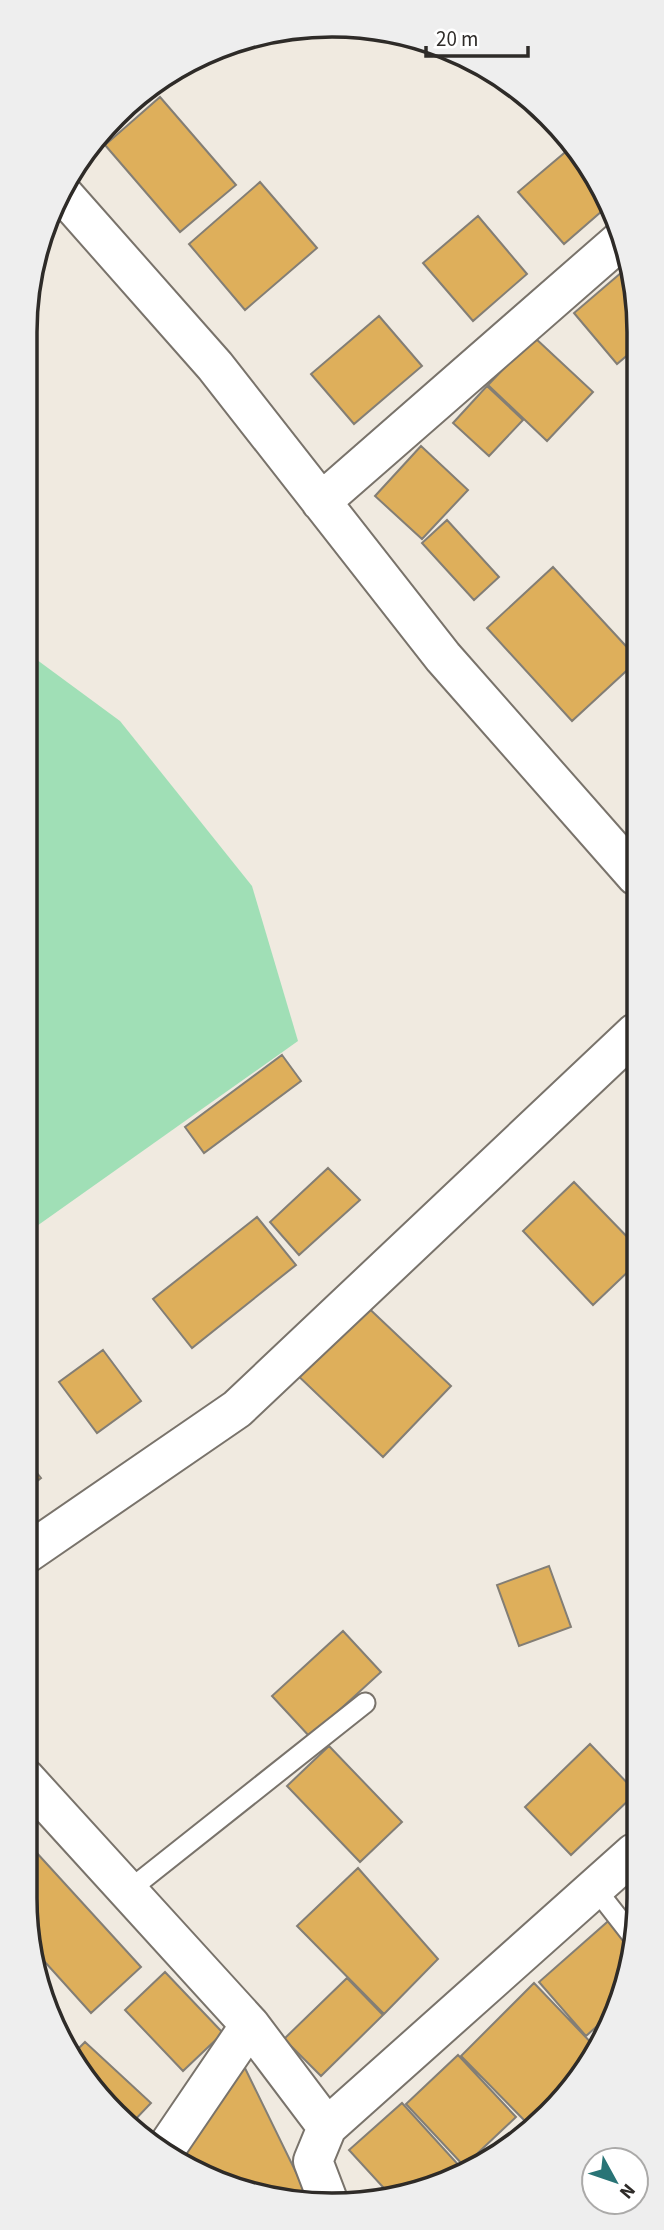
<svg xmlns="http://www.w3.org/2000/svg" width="664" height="2230" font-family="'Source Sans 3',sans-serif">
<rect width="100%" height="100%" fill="#f0eae0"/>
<path fill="#a0dfb6" d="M29,654l91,67 132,165 46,155 -271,192z"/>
<path fill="#deaf5b" stroke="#837e75" stroke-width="2" d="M160,97l76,88 -56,47 -75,-87z
M569,149l29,34 12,21 -46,40 -46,-52z
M260,182l57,66 -72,62 -56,-66z
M478,216l49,58 -54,47 -50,-58z
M629,266l8,26v55l-20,17 -43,-51z
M379,316l43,50 -68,58 -43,-50z
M534,337l59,55 -46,49 -59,-56z
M487,386l36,34 -34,36 -36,-33z
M421,446l47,44 -46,49 -47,-43z
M447,520l52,57 -25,23 -52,-57z
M553,567l83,90v5l-64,59 -85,-93z
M282,1055l19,26 -97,72 -19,-26z
M328,1168l32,32 -61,55 -29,-33z
M574,1182l61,63v20l-42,40 -70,-74z
M257,1217l39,48 -104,83 -39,-49z
M359,1299l92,87 -68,71 -92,-88z
M103,1350l38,51 -44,32 -38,-51z
M26,1459l15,19 -15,12z
M549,1566l22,61 -52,19 -22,-61z
M343,1631l38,41 -71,65 -38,-41z
M590,1744l44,46v5l-63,60 -46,-48z
M329,1746l73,76 -42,40 -73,-76z
M25,1840l116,127 -50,46 -56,-62 -11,-53z
M358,1868l80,91 -54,55 -87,-88z
M614,1916l20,25v17l-21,54 -27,24 -47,-54z
M165,1972l58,61 -40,38 -58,-61z
M347,1978l36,37 -62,61 -37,-37z
M534,1983l65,68 -72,72 -66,-67z
M85,2042l66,61 -20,21 -30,-23 -29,-46z
M458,2055l58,62 -52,49 -58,-62z
M241,2060l71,145 -116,-31 -19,-15z
M402,2103l61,67 -51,25 -20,2 -43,-47z"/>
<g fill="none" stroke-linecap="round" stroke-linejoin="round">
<g stroke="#79736b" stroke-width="23">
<path id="service" d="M595,1888l39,50
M128,1891l237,-188"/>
</g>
<g stroke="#79736b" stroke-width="42">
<path id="minor" d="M63,194l152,172 228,291 193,219
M321,502l300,-262
M26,1554l211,-145 398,-376
M25,1778l225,247
M327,2127l-14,34 16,42
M165,2150l85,-125 77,102 307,-274"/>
</g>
<use href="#service" stroke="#fff" stroke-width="19"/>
<use href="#minor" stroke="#fff" stroke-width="38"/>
</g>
<path d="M0 0H664V2230H0ZM332 37H332A295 295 0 0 1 627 332V1898A295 295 0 0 1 332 2193H332A295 295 0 0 1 37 1898V332A295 295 0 0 1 332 37Z" fill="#eee" fill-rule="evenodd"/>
<path fill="none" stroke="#2e2b28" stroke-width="3.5" d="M332 37H332A295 295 0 0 1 627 332V1898A295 295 0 0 1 332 2193H332A295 295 0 0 1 37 1898V332A295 295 0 0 1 332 37Z"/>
<g transform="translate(615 2181) rotate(130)"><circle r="33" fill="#ffffff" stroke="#abaaa9" stroke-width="2"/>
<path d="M0-5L12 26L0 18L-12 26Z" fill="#297476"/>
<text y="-10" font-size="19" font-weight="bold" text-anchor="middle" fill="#2e2b28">N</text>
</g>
<path d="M426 46v10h102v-10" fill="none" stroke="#2e2b28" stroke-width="3.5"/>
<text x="436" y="46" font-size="21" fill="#2e2b28" stroke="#ffffff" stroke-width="5" paint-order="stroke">20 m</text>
</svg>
